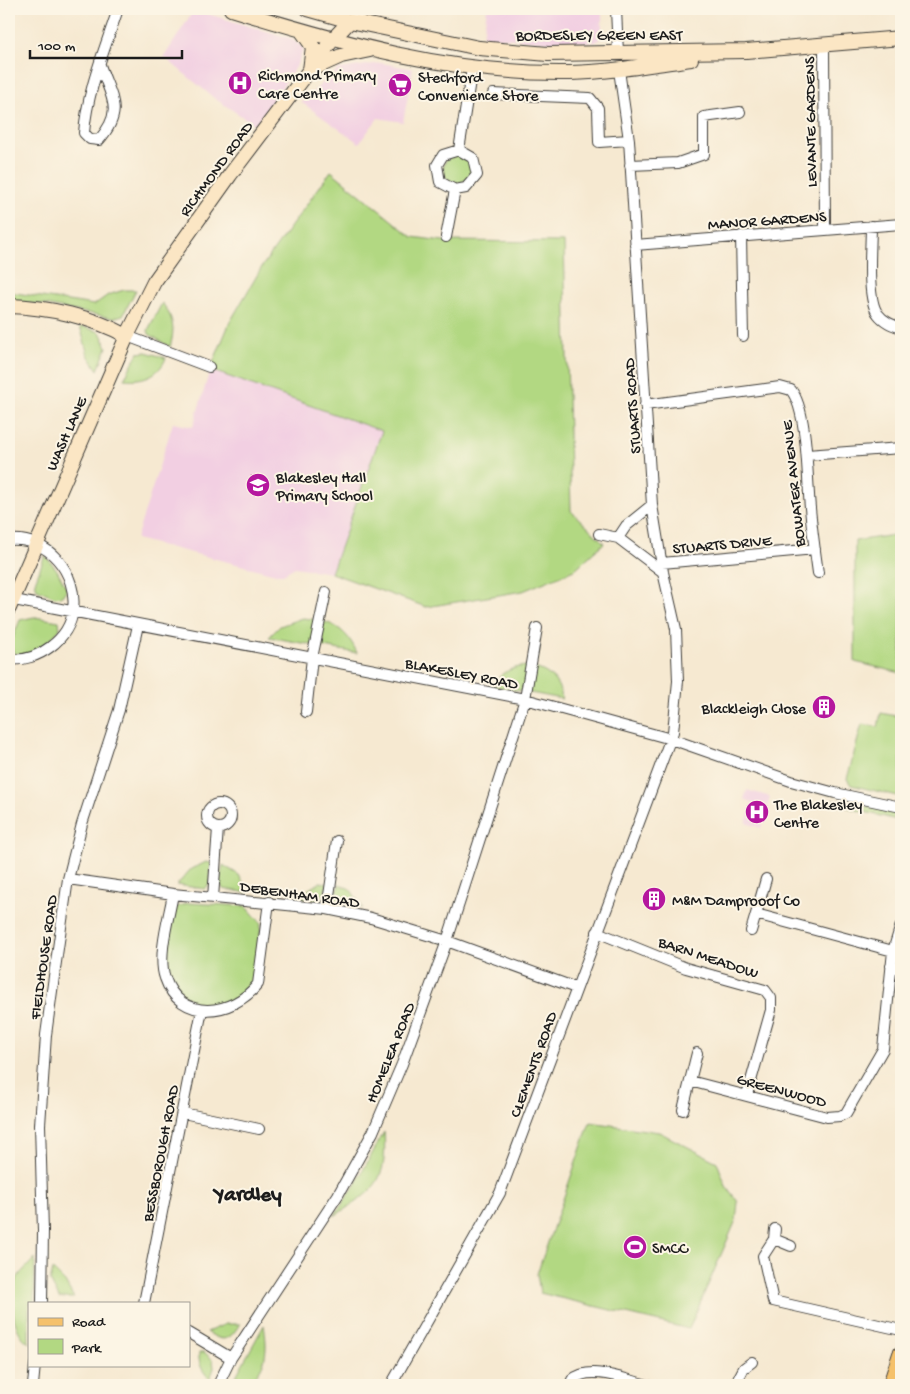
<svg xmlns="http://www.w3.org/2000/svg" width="910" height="1394" font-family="'Gochi Hand',sans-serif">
<rect width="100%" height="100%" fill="#fcf5e5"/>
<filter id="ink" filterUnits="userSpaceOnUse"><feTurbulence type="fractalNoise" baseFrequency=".02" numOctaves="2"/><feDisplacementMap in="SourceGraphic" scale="10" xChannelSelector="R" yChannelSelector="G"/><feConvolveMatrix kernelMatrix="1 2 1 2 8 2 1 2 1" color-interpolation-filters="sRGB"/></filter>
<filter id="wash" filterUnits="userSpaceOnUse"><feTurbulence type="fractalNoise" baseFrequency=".0096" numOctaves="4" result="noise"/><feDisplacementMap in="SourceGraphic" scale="20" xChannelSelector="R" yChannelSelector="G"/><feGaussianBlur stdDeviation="1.12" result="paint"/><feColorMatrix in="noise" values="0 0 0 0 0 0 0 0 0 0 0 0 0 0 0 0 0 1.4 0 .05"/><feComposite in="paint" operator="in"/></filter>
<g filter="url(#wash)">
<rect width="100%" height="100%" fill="#f6e9d1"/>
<path fill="#f2cfe2" d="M487,9h115v28l-6,5 -39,1 -74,-7z
M194,10l96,28 14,10 -8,19 -41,58 -41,-27 -50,-41z
M381,63l32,6 -10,53 -25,-4 -19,25 -58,-41 38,-33z
M210,370l172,61 -51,142 -36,-6 -12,7h-7l-140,-35 37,-116 20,4z
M747,790l23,7 -9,31 -15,-5 6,-21 -8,-3z"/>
<path fill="#b2d882" stroke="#677a4f" d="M443 169a14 14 0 1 1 28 0a14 14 0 1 1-28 0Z
M331,171l81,66 31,4 121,1 7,269 33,32 -30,27 -51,21 -97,16 -95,-34 51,-142 -172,-61 20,-48 33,-57z
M124,290h12l-13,25 -10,3 -68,-13 -36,-4v-9l85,13 14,-10z
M162,303c12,15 13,27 8,44l-21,-13 -1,-4z
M80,326l20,6 7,15 -9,23 -10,-15z
M146,352l20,6c-7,18 -24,23 -42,21l14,-26z
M901,534v139l-46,-11v-121z
M45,555l12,15 10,19 -5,7 -7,1 -18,-8 -2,-7z
M34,617l25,4 1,8c-12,13 -27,30 -46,24l-4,-8 10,-25z
M302,618c27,2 44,9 55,35l-88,-16 11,-11z
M527,666c19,4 32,12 35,33l-68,-13c5,-14 19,-19 33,-20z
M881,713l20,4v80l-50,-12 -4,-6 15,-55 16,3z
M831,800l70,12v9l-72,-18z
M206,862l5,1 -1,20 -5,6 -28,-4 13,-15z
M223,865l16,10 10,18 -26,-4 -4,-6z
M320,882l8,1 -6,15 -4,2 -27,-4 10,-2z
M339,884l11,5 13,19 -25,-6 -2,-3z
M188,903l58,3 15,17c-2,17 -2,37 -7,53 -13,41 -74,39 -87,-5 -5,-19 6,-45 9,-64z
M590,1122l69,10 58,30 9,24 12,16 -2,18 -47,109 -149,-36 -3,-19z
M384,1132c4,51 -10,59 -50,84l21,-31z
M35,1258l-1,45h-5v40c-17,-11 -19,-42 -14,-60 2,-8 14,-18 20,-25z
M53,1270l12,12 9,16h-15l-9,-17z
M226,1324h14c-11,17 -16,19 -33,8z
M264,1325c4,25 4,44 -19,60h-14z
M199,1352h5l9,8 1,8 -4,11c-8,-8 -12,-15 -11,-27z"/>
</g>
<g filter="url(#ink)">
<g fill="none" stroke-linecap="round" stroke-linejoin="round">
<g stroke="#3d3b37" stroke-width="12">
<path id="street" d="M616,9l2,44
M350,21l15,-12
M824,45l1,185
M100,65c11,33 25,45 -1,75l-9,-1 -6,-6c3,-42 21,-84 34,-124
M493,94l97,4 8,10 1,34 30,-2
M459,150l14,8 4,17 -11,13 -11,2 -15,-8 -3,-17 6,-10 16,-5 13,-82
M630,165l48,-2 26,-9v-37l36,-5
M871,226c0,20 -5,73 7,88 6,8 15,11 23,14
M741,236l2,100
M446,237l9,-47
M635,245l266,-21
M127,336l82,31
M645,405l135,-18 11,3c17,21 16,89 19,118 2,22 5,43 8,65
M807,455l94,-7
M652,505l-26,21 -8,12 45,34
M599,534l19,4
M9,540c39,-4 69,33 64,70 -3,29 -36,53 -64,49
M662,563l153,-14
M9,599l516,100 146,40 120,42 44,12 66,14
M306,712l6,-54 14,-66
M207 816a12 12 0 1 1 24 0a12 12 0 1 1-24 0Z
M68,879l105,15 154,15 44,9 76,23 129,47
M766,879l-10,35 137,37
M173,894c-4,23 -16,62 -8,84 15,45 68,38 93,6l11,-82
M213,898l5,-70
M327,909l10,-68
M751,931l5,-17
M597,932l89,36 79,22 6,8v12l-24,85
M891,966l10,3
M690,1081l7,-28
M683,1110l7,-29 137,36 13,-1 6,-3 37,-64 10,-98 8,-26
M183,1113l76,16
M775,1229l-1,10 17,7
M774,1239l-11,17 10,45 128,29
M42,1303l1,-72 -3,-106 6,-90 9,-66 13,-90 14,-55 37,-114 19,-85
M144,1303l58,-293
M189,1333l42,25
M33,1385l2,-20
M218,1385l13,-27 107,-163 35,-63 29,-68 45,-123 78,-242 12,-71
M391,1385l109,-192 173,-461 5,-51 -2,-52 -13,-57 -11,-67 -23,-365 -10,-70
M570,1385l2,-5c18,-16 54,0 76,5
M735,1385l9,-17 8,-6"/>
</g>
<g stroke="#3d3b37" stroke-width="16">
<path id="secondary" d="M231,9c110,34 222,66 339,64 41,-1 80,-8 121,-14
M308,9l42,12 129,27 69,6 198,-3 155,-13
M301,30l12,17 -3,23
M310,70l31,-14 29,-6
M9,306c39,1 84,11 118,30
M9,608l118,-272 27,-54 76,-107 103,-136 17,-18"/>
</g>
<g stroke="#3d3b37" stroke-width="18">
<path id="primary" d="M891,1385l10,-31"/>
</g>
<use href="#street" stroke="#fff" stroke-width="10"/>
<use href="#secondary" stroke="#fbe6c4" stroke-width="14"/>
<use href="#primary" stroke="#f5c16b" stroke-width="16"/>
</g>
</g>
<defs>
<g id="hospital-disc" transform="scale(1.25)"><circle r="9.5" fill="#b5179e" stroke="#fcf5e5"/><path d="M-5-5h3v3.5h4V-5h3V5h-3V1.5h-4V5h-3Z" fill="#fff"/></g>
<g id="supermarket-disc" transform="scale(1.25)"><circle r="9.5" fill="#b5179e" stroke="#fcf5e5"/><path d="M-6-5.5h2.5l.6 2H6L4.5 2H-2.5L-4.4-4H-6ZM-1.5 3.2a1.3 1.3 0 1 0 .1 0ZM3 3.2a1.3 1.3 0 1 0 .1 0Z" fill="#fff"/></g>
<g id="school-disc" transform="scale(1.25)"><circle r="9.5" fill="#b5179e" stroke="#fcf5e5"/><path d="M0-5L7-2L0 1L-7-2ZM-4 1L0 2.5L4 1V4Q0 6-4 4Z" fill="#fff"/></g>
<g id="building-disc" transform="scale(1.25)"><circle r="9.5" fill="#b5179e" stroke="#fcf5e5"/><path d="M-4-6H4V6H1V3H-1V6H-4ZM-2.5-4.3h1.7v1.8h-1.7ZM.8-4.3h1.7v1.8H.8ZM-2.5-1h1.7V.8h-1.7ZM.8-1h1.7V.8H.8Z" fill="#fff"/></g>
<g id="stadium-disc" transform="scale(1.25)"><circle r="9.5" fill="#b5179e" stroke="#fcf5e5"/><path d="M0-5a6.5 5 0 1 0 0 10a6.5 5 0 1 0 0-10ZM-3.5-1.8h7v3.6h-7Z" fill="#fff"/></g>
</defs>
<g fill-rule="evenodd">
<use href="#hospital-disc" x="240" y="83"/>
<use href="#supermarket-disc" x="400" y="85"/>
<use href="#school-disc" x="258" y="485"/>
<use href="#building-disc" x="824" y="707"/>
<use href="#hospital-disc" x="757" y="812"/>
<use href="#building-disc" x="654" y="899"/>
<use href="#stadium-disc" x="635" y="1247"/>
</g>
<g text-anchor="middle" stroke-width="4" stroke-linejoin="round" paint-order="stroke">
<g font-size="16" fill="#1c1c1c" stroke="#fcf5e5">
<text x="599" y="40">BORDESLEY GREEN EAST</text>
<text transform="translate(809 122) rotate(-91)" y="6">LEVANTE GARDENS</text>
<text transform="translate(215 168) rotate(-54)" y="6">RICHMOND ROAD</text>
<text transform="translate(767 219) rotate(-4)" y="6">MANOR GARDENS</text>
<text transform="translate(631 406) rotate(-94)" y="6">STUARTS ROAD</text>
<text transform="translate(65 433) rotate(-66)" y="6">WASH LANE</text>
<text transform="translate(792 484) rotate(-96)" y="6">BOWATER AVENUE</text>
<text transform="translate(722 543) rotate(-5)" y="6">STUARTS DRIVE</text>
<text transform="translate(462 672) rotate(11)" y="6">BLAKESLEY ROAD</text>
<text transform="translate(300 893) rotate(8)" y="6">DEBENHAM ROAD</text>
<text transform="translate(709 956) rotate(18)" y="6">BARN MEADOW</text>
<text transform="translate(42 957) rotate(-82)" y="6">FIELDHOUSE ROAD</text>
<text transform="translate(389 1052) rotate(-68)" y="6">HOMELEA ROAD</text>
<text transform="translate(532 1064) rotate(-70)" y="6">CLEMENTS ROAD</text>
<text transform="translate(782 1089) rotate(15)" y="6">GREENWOOD</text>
<text transform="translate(159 1153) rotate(-79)" y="6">BESSBOROUGH ROAD</text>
</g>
<g font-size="16" fill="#1c1c1c" stroke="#fcf5e5" text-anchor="start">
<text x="258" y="80">Richmond Primary<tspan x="258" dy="18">Care Centre</tspan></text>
<text x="418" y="82">Stechford<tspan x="418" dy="18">Convenience Store</tspan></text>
<text x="276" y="482">Blakesley Hall<tspan x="276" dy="18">Primary School</tspan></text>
<text x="806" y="713" text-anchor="end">Blackleigh Close</text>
<text x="774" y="809">The Blakesley<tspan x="774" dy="18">Centre</tspan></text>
<text x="672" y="905">M&amp;M Damprooof Co</text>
<text x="652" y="1253">SMCC</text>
</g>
<g font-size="21" font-weight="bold" fill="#1c1c1c" stroke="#fcf5e5">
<text x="248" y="1200">Yardley</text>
</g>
</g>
<rect width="910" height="1394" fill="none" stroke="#fcf5e5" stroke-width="30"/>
<rect x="28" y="1302" width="162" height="65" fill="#fcf5e5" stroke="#a29e95"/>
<rect x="38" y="1318" width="25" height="8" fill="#f5c16b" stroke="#a29e95"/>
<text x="72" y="1326" font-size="15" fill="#1c1c1c">Road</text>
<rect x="38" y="1339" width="25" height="15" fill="#b2d882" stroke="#a29e95"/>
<text x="72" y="1352" font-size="15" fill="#1c1c1c">Park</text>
<path d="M30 50v8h152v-8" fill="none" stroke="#1c1c1c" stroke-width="2.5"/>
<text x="38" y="50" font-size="15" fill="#1c1c1c" stroke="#fcf5e5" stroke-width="4" paint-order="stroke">100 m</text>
</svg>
